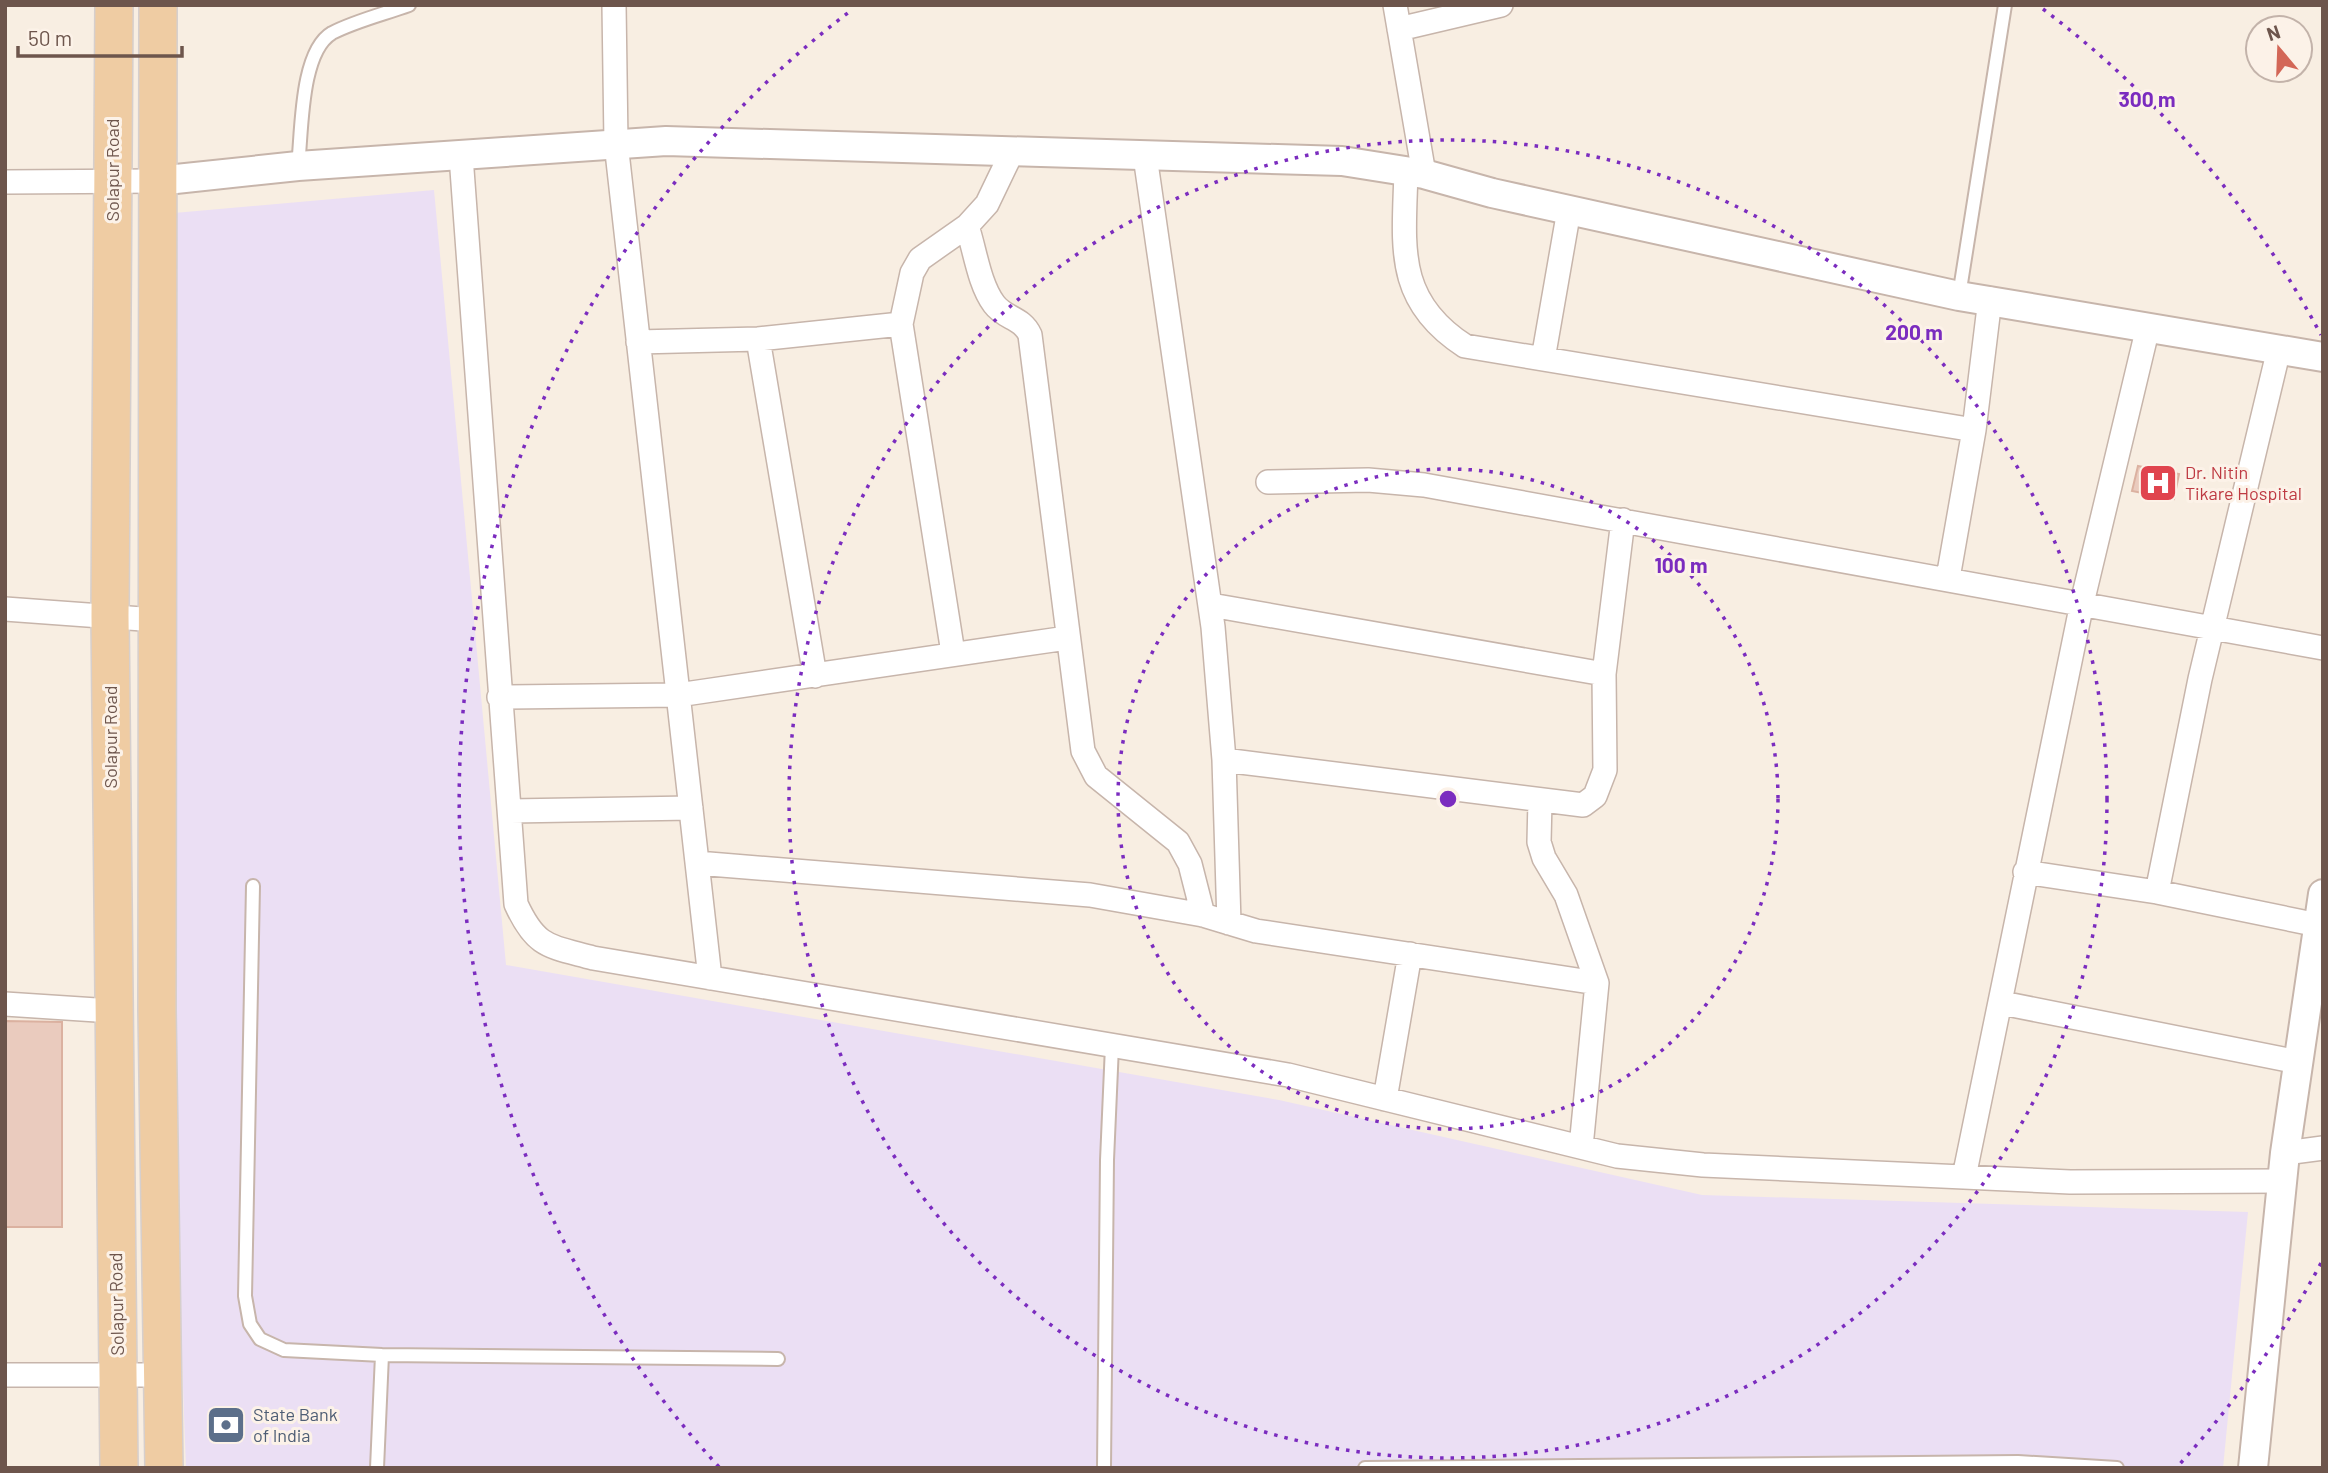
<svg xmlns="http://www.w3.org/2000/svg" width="2328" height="1473" font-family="Barlow,sans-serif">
<rect width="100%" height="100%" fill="#f8eee2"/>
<path fill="#ebdff4" d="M434,190l72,775 773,135 423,95 546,17 -25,256h-2037l-17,-465 5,-790z"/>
<path fill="#eacbbe" stroke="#dbb1a0" stroke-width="2" d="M2138,466l41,8 -5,25 -42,-8z
M5,1021l57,1v205h-57z"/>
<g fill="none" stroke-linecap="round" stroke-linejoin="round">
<g stroke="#c7b5ab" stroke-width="16">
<path id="service" d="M298,166c4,-34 2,-114 34,-133 23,-12 52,-19 77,-28
M1959,296l46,-291
M253,886l-8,410 5,28 10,15 24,11 98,5 396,4
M377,1468l5,-113
M1104,1468l3,-308 5,-114
M1365,1468l653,-6 99,6"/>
</g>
<g stroke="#c7b5ab" stroke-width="26">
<path id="minor" d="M614,5l2,138 94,835
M1395,5l29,169
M1399,29l102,-24
M461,156l55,748c20,44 33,42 77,54l695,117 329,81 86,9 367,17 212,-1
M1145,156l68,471 11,133 5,163
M1406,171c-2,75 -12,129 59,175l509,84
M5,182l152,-1
M967,226c8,24 12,58 27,78 11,15 28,13 36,31l53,416 13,25 82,66 12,22 13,51
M901,324l52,329
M758,339l57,337
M638,342l120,-3 143,-15 11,-51 8,-14 47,-33 20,-22 25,-52
M1543,359l26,-149
M1268,482l100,-2 56,5 899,163
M1948,578l26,-148 16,-131
M1211,605l393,69
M5,609l151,11
M499,697l179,-2 389,-57
M1224,760l359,45 12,-9 10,-26 -1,-96 19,-154
M1540,800l-1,42 5,16 22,37 31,88 -16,164
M511,811l180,-3
M697,863l393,32 113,20 53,16 341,52
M2025,872l132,20 161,33
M2157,892l43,-213 79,-330
M2002,1003l296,59
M5,1004l107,7
M1385,1099l25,-145
M2285,1153l38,-5
M1964,1177l118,-574 66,-276
M5,1375h158"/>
</g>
<g stroke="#c7b5ab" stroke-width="32">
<path id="tertiary" d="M157,181l141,-15 368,-25 676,20 82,13 68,19 467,103 364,61
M2253,1468l32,-315 38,-259"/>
</g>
<g stroke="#d6cfcd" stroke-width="40">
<path id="primary" d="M114,5l-4,611 9,852
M158,5l-1,1005 7,458"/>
</g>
<use href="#service" stroke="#fff" stroke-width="12"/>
<use href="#minor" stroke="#fff" stroke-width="23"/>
<use href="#tertiary" stroke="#fff" stroke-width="28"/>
<use href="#primary" stroke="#efcca3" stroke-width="37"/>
</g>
<g fill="none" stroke="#7b2cbf" stroke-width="3.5" stroke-dasharray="3.5 7">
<circle cx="1448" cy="799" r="330"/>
<circle cx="1448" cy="799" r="659"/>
<path d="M2321 1263A989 989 0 0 1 2177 1467M719 1467A989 989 0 0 1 853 9M2043 9A989 989 0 0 1 2321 335"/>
</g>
<defs>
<g id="hospital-square" transform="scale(2.0125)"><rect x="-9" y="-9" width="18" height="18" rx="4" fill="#e0444e" stroke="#fcf2e8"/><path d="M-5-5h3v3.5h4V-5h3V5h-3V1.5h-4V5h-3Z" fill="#fff"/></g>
<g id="bank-square" transform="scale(2.0125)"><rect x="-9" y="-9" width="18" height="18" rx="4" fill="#5c6f8a" stroke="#fcf2e8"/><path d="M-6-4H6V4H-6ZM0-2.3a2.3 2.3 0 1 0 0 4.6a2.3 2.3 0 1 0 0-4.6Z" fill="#fff"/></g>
</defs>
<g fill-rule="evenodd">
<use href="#hospital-square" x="2158" y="483"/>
<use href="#bank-square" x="226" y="1425"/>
</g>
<g text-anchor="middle" stroke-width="6" stroke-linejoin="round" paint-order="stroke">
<g font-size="18" fill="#6d554c" stroke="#fcf2e8">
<text transform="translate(113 170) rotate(-90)" y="6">Solapur Road</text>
<text transform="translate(111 737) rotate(-90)" y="6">Solapur Road</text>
<text transform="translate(117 1304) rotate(-91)" y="6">Solapur Road</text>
</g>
<g font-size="18" fill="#be3a42" stroke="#fcf2e8" text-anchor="start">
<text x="2185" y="479">Dr. Nitin<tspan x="2185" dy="21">Tikare Hospital</tspan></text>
</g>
<g font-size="18" fill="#4e5e75" stroke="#fcf2e8" text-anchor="start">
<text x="253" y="1421">State Bank<tspan x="253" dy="21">of India</tspan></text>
</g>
</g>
<circle cx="1448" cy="799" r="10" fill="#7b2cbf" stroke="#fcf2e8" stroke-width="3.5"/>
<g font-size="21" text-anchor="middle" font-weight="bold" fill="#7b2cbf" stroke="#fcf2e8" stroke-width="6" stroke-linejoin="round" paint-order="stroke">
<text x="2147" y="107">300 m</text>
<text x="1914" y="340">200 m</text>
<text x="1681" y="573">100 m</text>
</g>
<rect width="2328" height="1473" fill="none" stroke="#6d554c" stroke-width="14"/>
<g transform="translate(2279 49) rotate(341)"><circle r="33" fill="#fcf2e8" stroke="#c3b3aa" stroke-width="2"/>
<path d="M0-5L12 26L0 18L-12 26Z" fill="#d36757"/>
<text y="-10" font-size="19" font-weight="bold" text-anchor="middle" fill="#6d554c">N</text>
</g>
<path d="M18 46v10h164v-10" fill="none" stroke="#6d554c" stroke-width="3.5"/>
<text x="28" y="46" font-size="21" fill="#6d554c" stroke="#fcf2e8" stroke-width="5" paint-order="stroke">50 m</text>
</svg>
